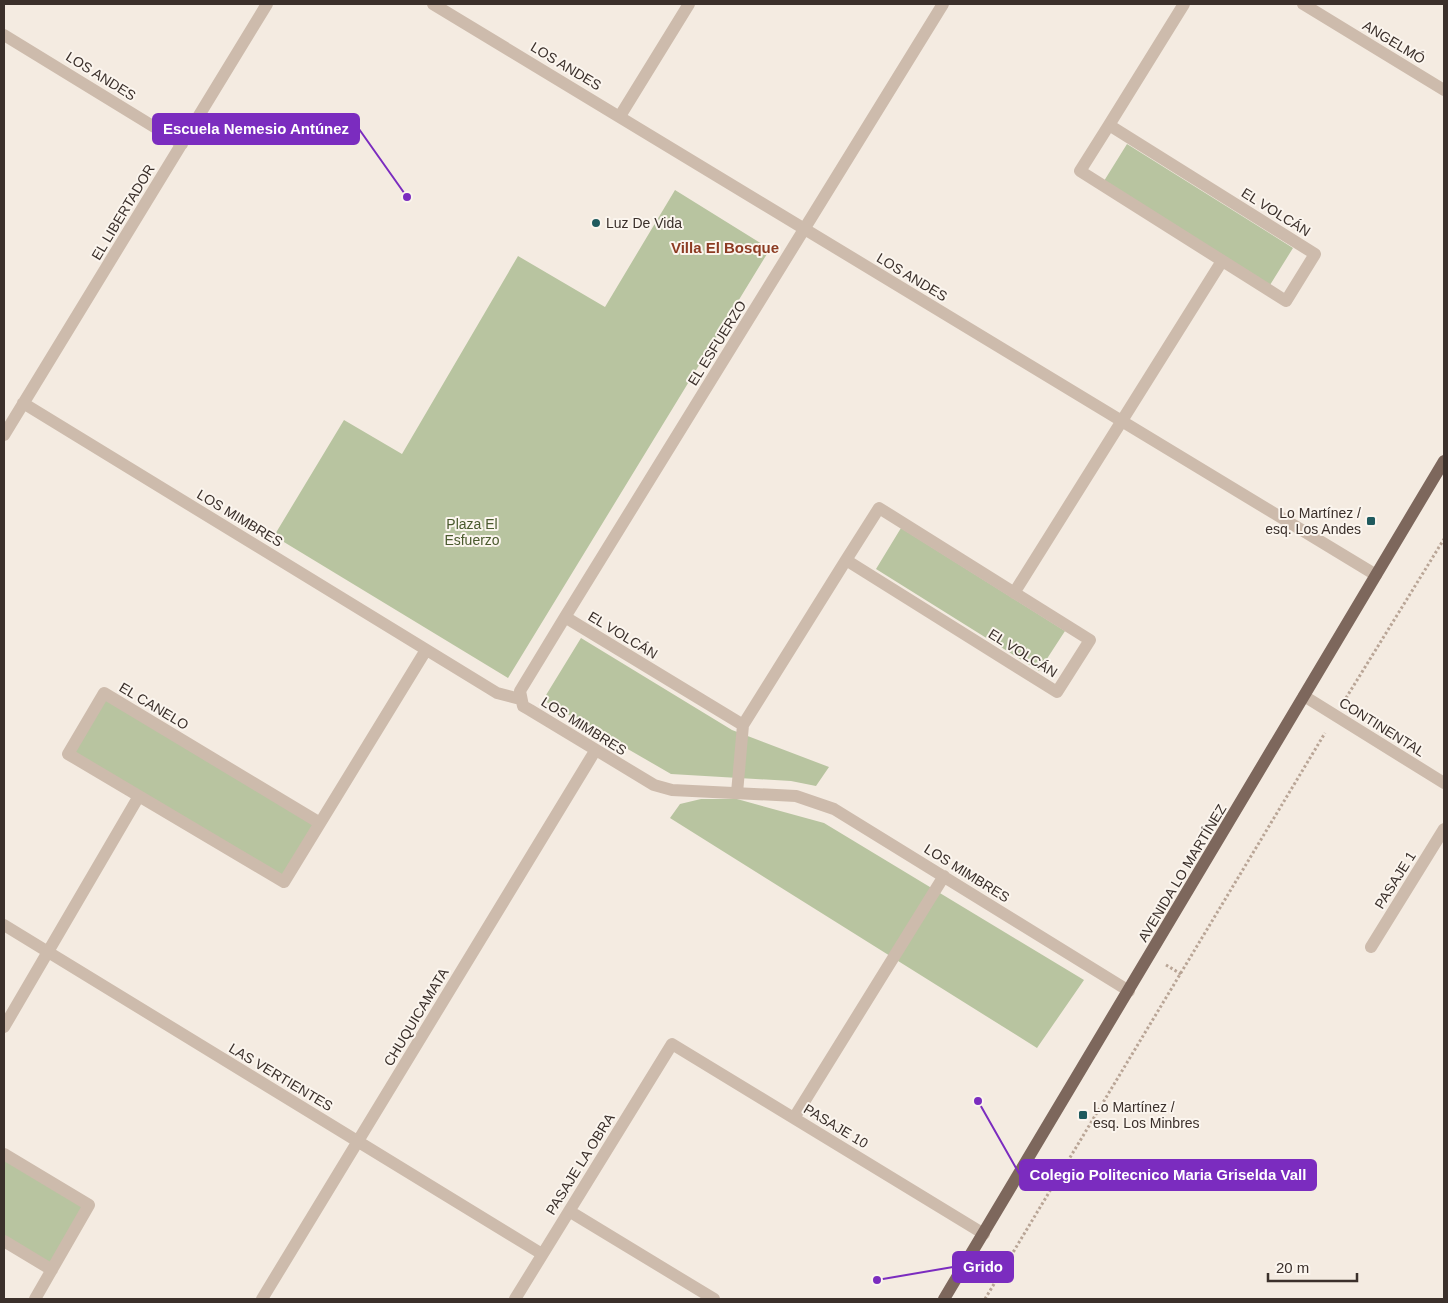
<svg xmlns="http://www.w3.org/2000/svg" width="1448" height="1303" font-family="Arial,sans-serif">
<rect width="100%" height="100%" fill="#f4ebe1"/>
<path fill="#b8c4a0" d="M1127,144l166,104 -23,37 -166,-104z
M675,190l95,59 -262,429 -234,-142 70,-116 58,34 116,-198 87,51z
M901,528l164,103 -26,40 -163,-102z
M581,638l151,92 97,37 -13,19 -25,-5 -120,-7 -128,-74z
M104,693l216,130 -36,59 -216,-128z
M701,799h36l87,24 260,157 -47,68 -367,-230 10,-14z
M4,1154l85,51 -37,65 -48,-29z"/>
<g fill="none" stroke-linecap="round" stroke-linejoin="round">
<path stroke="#b9a596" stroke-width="3" stroke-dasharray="2.5 2.5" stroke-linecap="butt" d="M1346,698l98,-159
M1166,965l15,9
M985,1299l340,-566"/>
<path stroke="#cdbbac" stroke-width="12" d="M433,4l943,571
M943,4l-378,613 -45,74 3,15 7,4 124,75 18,5 124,6 38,13 295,182
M1303,4l141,86
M4,35l178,109
M620,116l69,-112
M1109,125l206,129 -29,47 -206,-130z
M1109,125l75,-121
M23,403l474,290 23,6
M4,435l263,-431
M879,508l211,132 -33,52 -211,-132z
M1014,593l208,-332
M565,617l178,108
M1304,696l140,87
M737,793l6,-68 103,-165
M320,823l-216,-130 -36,61 216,128 142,-232
M4,925l538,329
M1371,947l73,-118
M4,1027l135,-231
M794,1118l150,-242
M4,1154l85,51 -54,94
M569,1211l145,88
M4,1241l48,29
M262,1299l333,-548
M515,1299l157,-255 312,190"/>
<path stroke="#7d675c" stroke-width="12" d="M944,1299l500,-838"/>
</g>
<g fill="#1f5a5e" stroke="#fbf5ee" stroke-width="2">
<circle cx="596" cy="223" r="5"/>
<rect x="1366" y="516" width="10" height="10" rx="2.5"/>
<rect x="1078" y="1110" width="10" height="10" rx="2.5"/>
</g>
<g text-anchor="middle" stroke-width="4" stroke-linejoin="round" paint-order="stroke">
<g font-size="14" fill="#3b302b" stroke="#fbf5ee">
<text transform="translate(1394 42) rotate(31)" y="5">ANGELMÓ</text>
<text transform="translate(566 66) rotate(31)" y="5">LOS ANDES</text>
<text transform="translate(101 76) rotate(32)" y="5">LOS ANDES</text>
<text transform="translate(123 212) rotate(-59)" y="5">EL LIBERTADOR</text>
<text transform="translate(1276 212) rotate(32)" y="5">EL VOLCÁN</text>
<text transform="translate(912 277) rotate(31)" y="5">LOS ANDES</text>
<text transform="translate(717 343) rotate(-58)" y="5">EL ESFUERZO</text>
<text transform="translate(240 518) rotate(31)" y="5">LOS MIMBRES</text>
<text transform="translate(623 635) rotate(31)" y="5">EL VOLCÁN</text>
<text transform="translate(1023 653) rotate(32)" y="5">EL VOLCÁN</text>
<text transform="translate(154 706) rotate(31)" y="5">EL CANELO</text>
<text transform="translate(584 726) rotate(32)" y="5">LOS MIMBRES</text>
<text transform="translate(1382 727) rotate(32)" y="5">CONTINENTAL</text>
<text transform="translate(967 873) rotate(32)" y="5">LOS MIMBRES</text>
<text transform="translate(1182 873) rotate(-59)" y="5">AVENIDA LO MARTÍNEZ</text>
<text transform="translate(1395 880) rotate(-58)" y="5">PASAJE 1</text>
<text transform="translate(416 1017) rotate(-59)" y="5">CHUQUICAMATA</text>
<text transform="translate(281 1077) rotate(31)" y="5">LAS VERTIENTES</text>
<text transform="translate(836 1126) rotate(31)" y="5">PASAJE 10</text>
<text transform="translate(580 1164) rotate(-58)" y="5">PASAJE LA OBRA</text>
</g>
<g font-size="14" fill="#3b302b" stroke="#fbf5ee" text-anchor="start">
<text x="606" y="228">Luz De Vida</text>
<text x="1361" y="518" text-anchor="end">Lo Martínez /<tspan x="1361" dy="16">esq. Los Andes</tspan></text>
<text x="1093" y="1112">Lo Martínez /<tspan x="1093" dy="16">esq. Los Minbres</tspan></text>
</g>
<g font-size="14" fill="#4a5a2e" stroke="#fbf5ee">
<text x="472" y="529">Plaza El<tspan x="472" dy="16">Esfuerzo</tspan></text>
</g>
<g font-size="15" font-weight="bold" fill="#8c3b22" stroke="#fbf5ee">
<text x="725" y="253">Villa El Bosque</text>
</g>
</g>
<path fill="none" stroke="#7b2cbf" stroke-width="2" d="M407 197L359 129M978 1101L1020 1175M877 1280L953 1267"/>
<g fill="#7b2cbf" stroke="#fbf5ee" stroke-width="2">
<circle cx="407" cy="197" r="5"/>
<circle cx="978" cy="1101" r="5"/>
<circle cx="877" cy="1280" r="5"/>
</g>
<g fill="#7b2cbf" stroke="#7b2cbf" stroke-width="2">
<rect x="153" y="114" width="206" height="30" rx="5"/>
<rect x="1020" y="1160" width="296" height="30" rx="5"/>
<rect x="953" y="1252" width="60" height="30" rx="5"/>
</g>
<g font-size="15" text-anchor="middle" font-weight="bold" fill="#fff">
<text x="256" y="134">Escuela Nemesio Antúnez</text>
<text x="1168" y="1180">Colegio Politecnico Maria Griselda Vall</text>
<text x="983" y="1272">Grido</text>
</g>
<rect width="1448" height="1303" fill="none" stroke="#3b302b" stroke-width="10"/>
<path d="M1268 1273v8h89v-8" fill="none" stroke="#3b302b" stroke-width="2.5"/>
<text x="1276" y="1273" font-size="15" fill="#3b302b" stroke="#fbf5ee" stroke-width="4" paint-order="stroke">20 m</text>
</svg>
